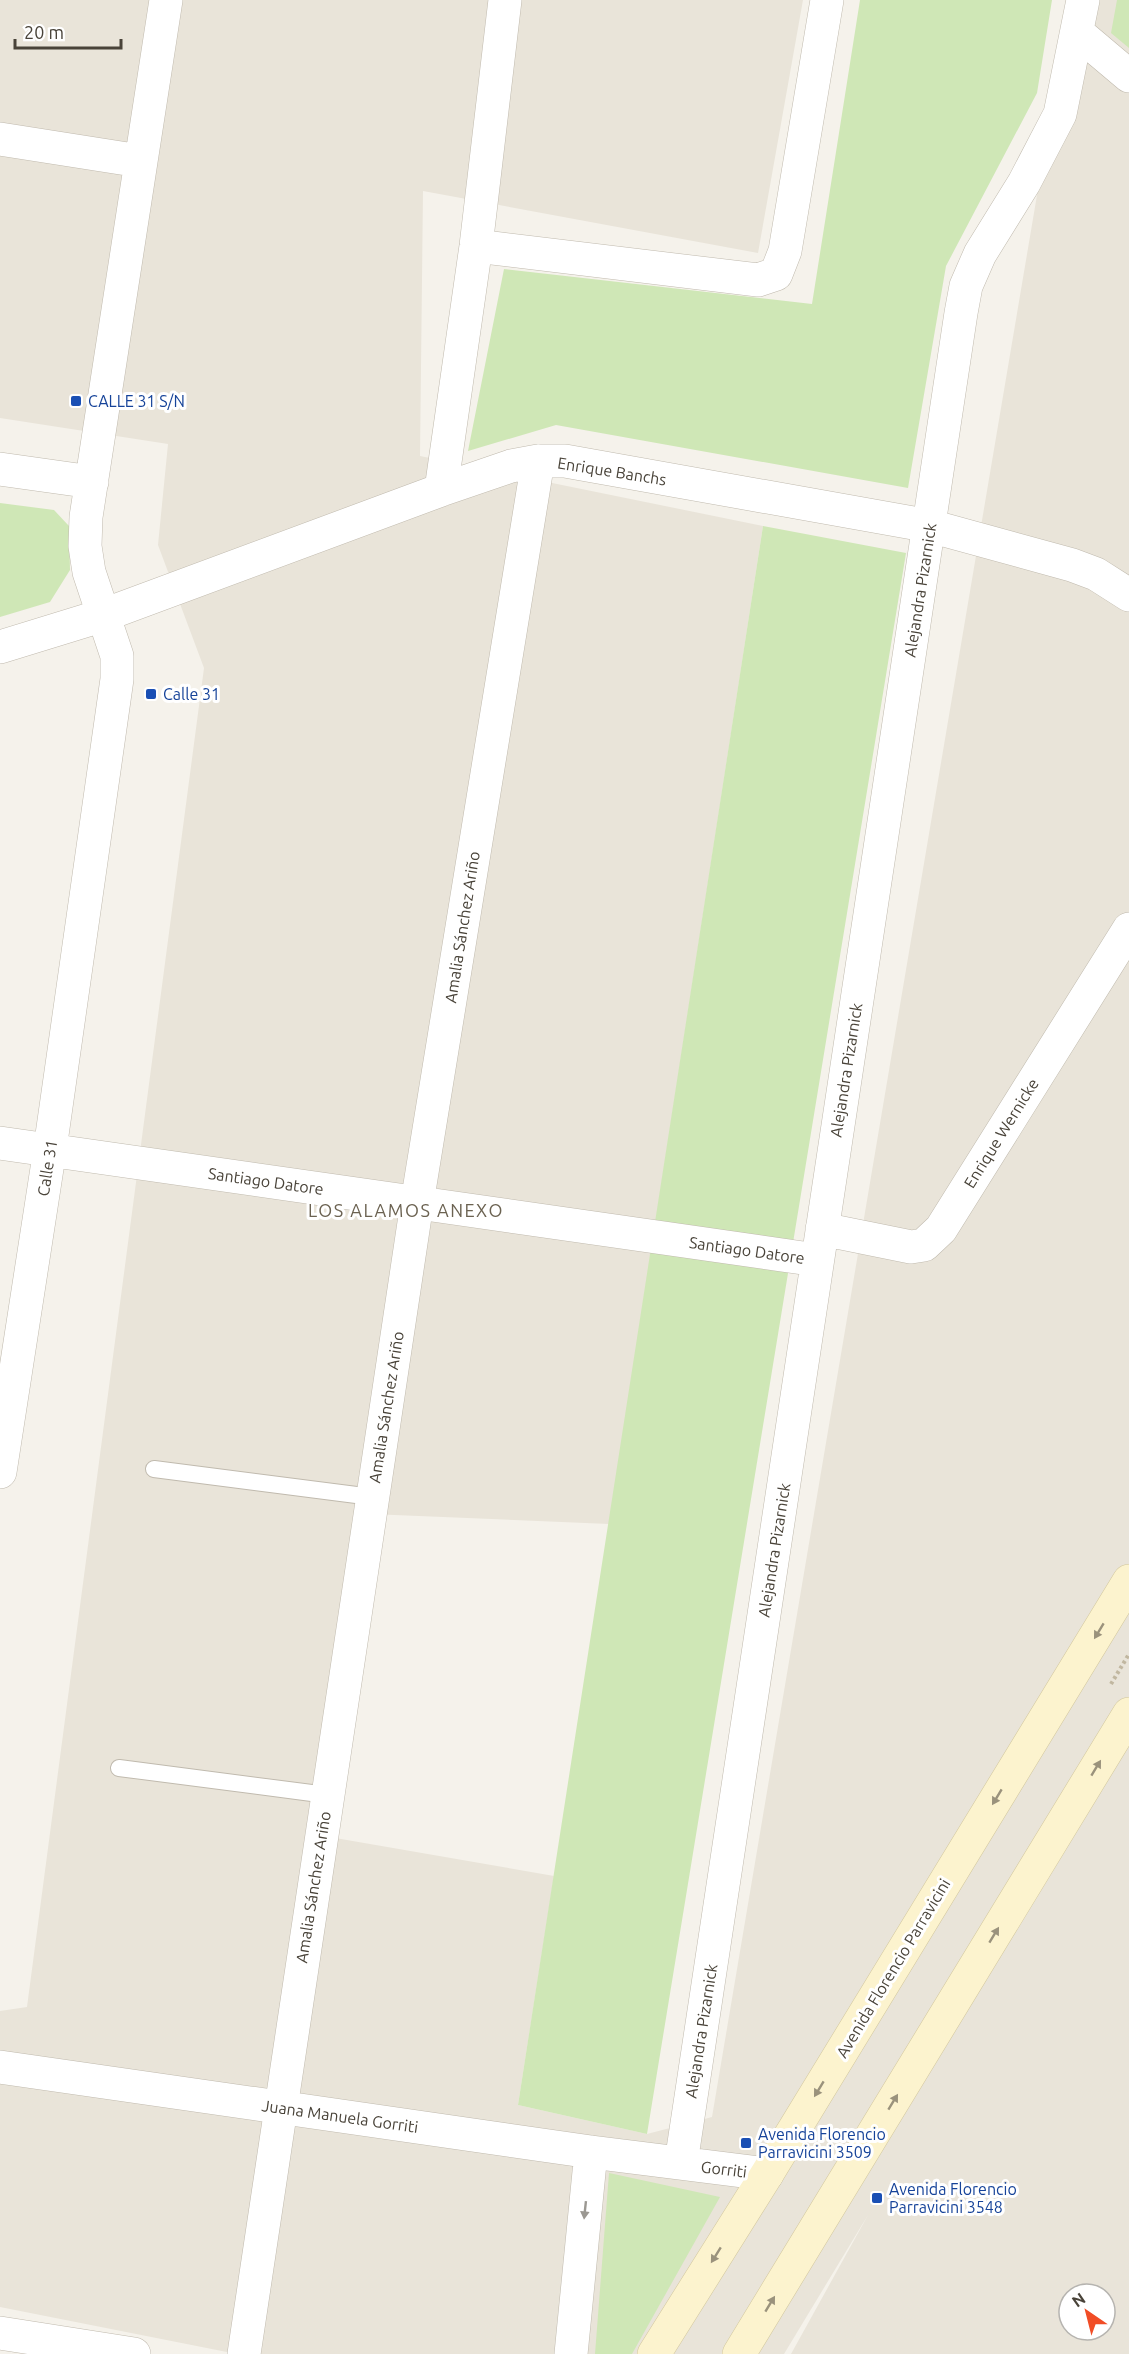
<svg xmlns="http://www.w3.org/2000/svg" width="1129" height="2354" font-family="Ubuntu,sans-serif">
<rect width="100%" height="100%" fill="#f5f2eb"/>
<path fill="#e9e4d9" fill-rule="evenodd" d="M0,0h803l-45,253 -335,-62 -3,265 343,70 -154,998 -239,-10 -52,321 236,41 -36,229 129,29 65,-17 358,-2117h59v2354h-338l77,-139 -84,139h-547l-237,-47v-296l27,-4 177,-1339 -46,-123 10,-101 -168,-26zM1069,2294h36v36h-36z"/>
<path fill="#cfe7b6" d="M860,0h192l-15,93 -91,173 -38,222 -352,-63 -88,26 36,-182 308,35z
M1117,0h12v48l-18,-15z
M0,503l54,7 15,16 1,44 -20,32 -50,15z
M763,526l143,27 -259,1581 -129,-29z
M609,2173l111,24 -88,157h-37z"/>
<g fill="none" stroke-linecap="round" stroke-linejoin="round">
<g stroke="#c0baae" stroke-width="18">
<path id="service" d="M154,1469l218,28
M119,1768l208,27"/>
</g>
<g stroke="#c0baae" stroke-width="34">
<path id="minor" d="M1078,33l51,43
M0,139l140,22
M476,246l282,34 18,-6 9,-23 42,-251
M0,469l92,13
M441,490l35,-244 29,-246
M0,647l104,-32 337,-125 70,-24 27,-5h27l365,65 142,39 24,9 33,21
M0,1143l817,117
M822,1229l89,18 13,-2 17,-16 188,-300
M0,1472l50,-323 67,-470v-23l-28,-84 -4,-26 1,-29 80,-517
M0,2067l591,85 176,22
M681,2163l280,-1850 5,-27 14,-32 44,-71 36,-69 23,-114
M0,2333l134,21
M244,2354l173,-1151 121,-742
M571,2354l20,-202"/>
</g>
<g stroke="#d2c79d" stroke-width="34">
<path id="secondary" d="M654,2354l113,-180 362,-593
M739,2354l390,-640"/>
</g>
<path stroke="#c1b7a0" stroke-width="4" stroke-dasharray="3 3" stroke-linecap="butt" d="M1111,1684l18,-30"/>
<use href="#service" stroke="#fff" stroke-width="16"/>
<use href="#minor" stroke="#fff" stroke-width="33"/>
<use href="#secondary" stroke="#fcf3ce" stroke-width="33"/>
</g>
<defs><path id="oneway-solid" d="M-6-.8H1V-3.2L6.5 0L1 3.2V.8H-6Z" transform="scale(1.5)"/></defs>
<g fill="#9a927c">
<use href="#oneway-solid" transform="translate(1099 1631) rotate(121)"/>
<use href="#oneway-solid" transform="translate(1096 1768) rotate(-59)"/>
<use href="#oneway-solid" transform="translate(997 1797) rotate(121)"/>
<use href="#oneway-solid" transform="translate(994 1935) rotate(-59)"/>
<use href="#oneway-solid" transform="translate(819 2089) rotate(121)"/>
<use href="#oneway-solid" transform="translate(893 2102) rotate(-59)"/>
<use href="#oneway-solid" transform="translate(716 2255) rotate(122)"/>
<use href="#oneway-solid" transform="translate(770 2304) rotate(-59)"/>
</g>
<use fill="#9b9892" href="#oneway-solid" transform="translate(585 2210) rotate(96)"/>
<g fill="#1a4fb4" stroke="#fff" stroke-width="2">
<rect x="70" y="395" width="12" height="12" rx="3"/>
<rect x="145" y="688" width="12" height="12" rx="3"/>
<rect x="740" y="2137" width="12" height="12" rx="3"/>
<rect x="871" y="2192" width="12" height="12" rx="3"/>
</g>
<g text-anchor="middle" stroke-width="6" stroke-linejoin="round" paint-order="stroke">
<g font-size="16" fill="#164399" stroke="#fff" text-anchor="start">
<text x="88" y="407">CALLE 31 S/N</text>
<text x="163" y="700">Calle 31</text>
<text x="758" y="2140">Avenida Florencio<tspan x="758" dy="18">Parravicini 3509</tspan></text>
<text x="889" y="2195">Avenida Florencio<tspan x="889" dy="18">Parravicini 3548</tspan></text>
</g>
<g font-size="16" fill="#494339" stroke="#fff">
<text transform="translate(612 471) rotate(9)" y="6">Enrique Banchs</text>
<text transform="translate(920 590) rotate(-81)" y="6">Alejandra Pizarnick</text>
<text transform="translate(462 927) rotate(-81)" y="6">Amalia Sánchez Ariño</text>
<text transform="translate(846 1070) rotate(-81)" y="6">Alejandra Pizarnick</text>
<text transform="translate(1001 1133) rotate(-58)" y="6">Enrique Wernicke</text>
<text transform="translate(47 1168) rotate(-81)" y="6">Calle 31</text>
<text transform="translate(266 1181) rotate(8)" y="6">Santiago Datore</text>
<text transform="translate(747 1250) rotate(8)" y="6">Santiago Datore</text>
<text transform="translate(386 1407) rotate(-81)" y="6">Amalia Sánchez Ariño</text>
<text transform="translate(774 1550) rotate(-81)" y="6">Alejandra Pizarnick</text>
<text transform="translate(313 1887) rotate(-81)" y="6">Amalia Sánchez Ariño</text>
<text transform="translate(893 1968) rotate(-59)" y="6">Avenida Florencio Parravicini</text>
<text transform="translate(701 2031) rotate(-81)" y="6">Alejandra Pizarnick</text>
<text transform="translate(340 2116) rotate(8)" y="6">Juana Manuela Gorriti</text>
<text transform="translate(724 2169) rotate(7)" y="6">Gorriti</text>
</g>
<g font-size="18" letter-spacing="1.5" fill="#6b6251" stroke="#fff">
<text x="406" y="1217">LOS ALAMOS ANEXO</text>
</g>
</g>
<g transform="translate(1087 2312) rotate(325)"><circle r="28" fill="#ffffff" stroke="#b6b4b0" stroke-width="1.5"/>
<path d="M0-4.5L10 22L0 15L-10 22Z" fill="#f14d26"/>
<text y="-9" font-size="16" font-weight="bold" text-anchor="middle" fill="#494339">N</text>
</g>
<path d="M15 39v9h106v-9" fill="none" stroke="#494339" stroke-width="3"/>
<text x="24" y="39" font-size="18" fill="#494339" stroke="#ffffff" stroke-width="4.5" paint-order="stroke">20 m</text>
</svg>
